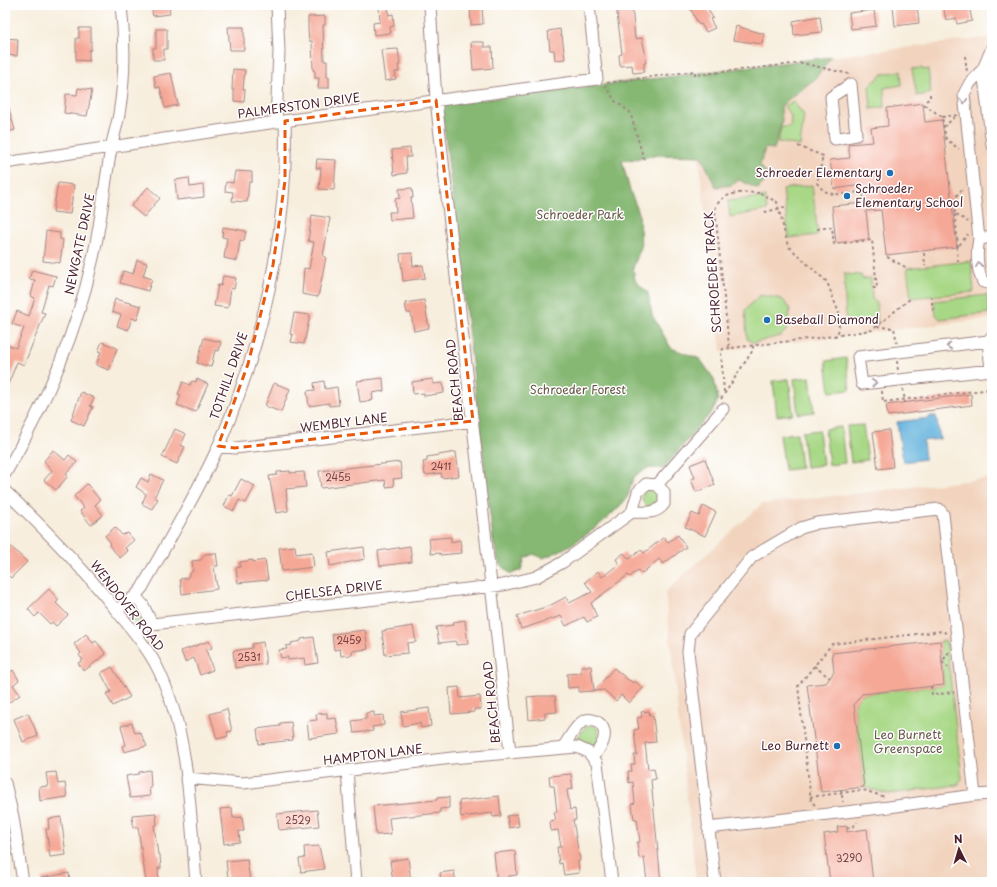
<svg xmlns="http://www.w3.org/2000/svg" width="997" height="887" font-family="'Playpen Sans',sans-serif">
<rect width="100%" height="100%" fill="#fff"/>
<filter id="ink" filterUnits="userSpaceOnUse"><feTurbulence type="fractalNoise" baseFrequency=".025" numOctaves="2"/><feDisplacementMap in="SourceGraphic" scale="8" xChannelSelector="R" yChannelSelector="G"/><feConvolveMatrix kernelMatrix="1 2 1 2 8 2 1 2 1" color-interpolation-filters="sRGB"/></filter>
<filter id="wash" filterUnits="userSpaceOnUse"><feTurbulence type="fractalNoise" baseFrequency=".012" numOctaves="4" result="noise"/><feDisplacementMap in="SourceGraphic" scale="16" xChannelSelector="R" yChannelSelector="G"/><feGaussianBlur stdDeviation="0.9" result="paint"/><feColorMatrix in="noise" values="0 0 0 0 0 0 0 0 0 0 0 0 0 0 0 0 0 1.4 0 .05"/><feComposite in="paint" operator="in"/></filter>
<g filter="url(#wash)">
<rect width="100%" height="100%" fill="#f7eedd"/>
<path fill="#f2d4be" d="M992,37v281l-271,33 -32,-277z
M992,478v404h-296l-31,-290 97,-88z"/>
<path fill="#a8d886" stroke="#797c58" d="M922,68l1,2 5,-1 3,24 -14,3 -5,-27z
M901,71l1,14 -18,3 1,19 -14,2 -2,-23 14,-12z
M793,101l11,14 -4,31 -22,-4 3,-15h9l1,-11 -7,-9z
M812,185l6,50 -29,3 -6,-49z
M765,197l2,13 -37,7 -2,-16z
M971,261l3,31 -63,6 -4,-30z
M844,274l17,1 1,4 9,-1 1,21 4,3 2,22 -32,2z
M760,295l22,4 8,10 -3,21 -7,6 -26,7 -7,-4 -2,-29z
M987,295l2,18 -49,6 -4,-4 -2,-14z
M846,358l4,32 -20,2 -4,-31z
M810,377l4,35 -16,2 -4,-35z
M789,379l4,35 -16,2 -4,-35z
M863,425l5,35 -17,2 -4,-36z
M841,427l4,36 -16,2 -4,-36z
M819,430l4,35 -17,2 -4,-35z
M797,433l4,35 -16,2 -5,-35z
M642 498a9 9 0 1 1 18 0a9 9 0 1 1-18 0Z
M137,605l6,11v5l-2,2 -8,-1 -5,-7 5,-9z
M940,641h6l16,138 -4,6 -70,9 -24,-7 -10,-83 8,-10 82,-9z
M592,725l6,4c1,6 1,14 -6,17l-12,-5 -2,-4 8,-11z"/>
<path fill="#86b873" stroke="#686c4f" d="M831,57l-16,22 -24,18 -10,10 1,15 -8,27 -9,-1 -5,17 9,12 -11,12 -19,-9 -7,5 -16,2 -15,-31 -42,-1 -37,6 8,30 9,22 2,34 -8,21 2,12 13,13 4,22 19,33 29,11 14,20 4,20 -4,10 -51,60c-7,-1 -15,-2 -21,2 -15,8 -9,19 -16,28 -19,23 -55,49 -83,59l-10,-4 -8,4 -4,12 -11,4 -11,-11 -6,-23 -51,-431 4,-5z"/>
<path fill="#62b2dd" stroke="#566884" d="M930,416h6l4,23 -17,2 2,18 -22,3 -6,-40 33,-4z"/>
<g id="blocks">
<path fill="#f5a896" d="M151,5h18l1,9 -17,2z
M470,5h12l1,19 -12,1z
M616,5h16l3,34 7,-1 3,14 1,11h-2v9l-11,1 -1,-8 -12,1 -1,-11 3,-1z
M695,5h11l7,13 -3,1 5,9 -9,4 -5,-8 -2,1 -9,-17z
M917,5l2,18 -24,3 -2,-20z
M943,5h26l3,16 -15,3 -1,-6 -10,2z
M388,6l1,9 4,-1 1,12 -4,1 1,6 -17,2 -1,-12 7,-1 -1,-15z
M874,10l2,16 -25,3 -2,-16z
M325,16v9h-2l1,36h3v16h2v11h-11l1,-10h-4v-7l-2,-1 -1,-29h-3l-1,-11v-13z
M820,16l2,16 -28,3 -1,-14z
M736,26l28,8 -2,10 -29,-4z
M228,27h16v23h-14z
M79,28h12v22h-2v11l-13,-1v-22h3z
M156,29h11v20h-3v11h-11v-12h3z
M560,29l1,7 1,-1 3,24 -10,1 -1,-10h-4l-2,-19z
M5,38l13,1 -1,17 -12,-1z
M471,42h13v5h8l1,21 -20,2z
M398,49l2,16h-2l1,7h-4l1,7 -11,2 -4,-31z
M233,69l12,1 -2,19h2l-1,13 -10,-1v-11h-2z
M171,73l7,32 -13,3 -5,-21 -4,1 -2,-12z
M78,88l14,2 -5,26 -23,-3 2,-19 11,1z
M5,102h2l8,28 -10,3z
M923,103l2,19 17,-2 15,127 -71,8 -5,-45 -15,1 3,28 -33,4 -4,-37 32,-3 -2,-18 -28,4 -4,-29 20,-2 -2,-14 25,-2 -2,-14 17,-2 -1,-18z
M410,148l1,9h-5l1,16 -13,2 -2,-25z
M317,159l19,1 -2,30 -15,-1 2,-21h-5z
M235,171l17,1v10h-3l-2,20 -15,-1 1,-9 -8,-1 1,-9 7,1z
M189,178l1,9 13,-2 1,12 -27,3 -2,-20z
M58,183l16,2 -4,29 -17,-2z
M148,187l12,11 -16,19 -13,-11z
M412,188l1,10h-2l2,20 -23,2 -1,-8h7l-1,-13 5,-1 -1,-9z
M312,215l18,3 -7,38 3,1 -8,40 -16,-3 2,-26 5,1 5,-27 -6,-1z
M223,227l23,4 -2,10 -4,-1 -3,21 -13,-3 3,-20 -5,-1z
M46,231l14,2v6l3,1 -3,23 -17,-2z
M412,253l1,13 10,-1 2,13 -22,3 -3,-27z
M137,260l10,3 -4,13 9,3 -4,12 -28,-8 3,-12 10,3z
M32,270l24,6 -3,10 -4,-1 -8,27 4,1 -21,52 -7,-3 -12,30v-48l11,4 8,-20 -12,-4 5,-13 12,5 6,-18 -4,-2 4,-16 -6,-1z
M223,276l13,2 -2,11 -3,-1 -3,20 -14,-2 4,-21 3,1z
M115,299l26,7 -4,14 -5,-2 -4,12 -11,-4 4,-11 -9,-3z
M424,300l5,28 -15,3 -3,-18h-4l-2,-10z
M294,313l16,2 -6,29 -13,-2 2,-7 -3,-1z
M204,338l17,4 -2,9 -4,-1 -4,17 -14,-4z
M102,342l15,6 -8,22 -13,-5 5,-13 -3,-1z
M383,378l1,13 -12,2 1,7 -13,2 -3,-21z
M197,379l11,5 -12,28 -19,-7 4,-10 -3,-1 5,-12 7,3 2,-4 4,1z
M433,379v5l10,-1 1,10 -20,3v-3l-11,1 -1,-12z
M324,381l1,8 12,-2 2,18 -10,1v-3l-20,3 -2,-15 8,-1 -1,-7z
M274,383l16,6 -9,23 -16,-6z
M81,392l13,6 -4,8 3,1 -9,19 -13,-6z
M971,394l1,11 -84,11 -2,-11z
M175,429l11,5 -5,11 4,2 -8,17 -15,-7z
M889,430l4,37 -15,2 -5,-37z
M53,450l12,10 4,-5 8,7 -11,12 2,2 -12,14 -12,-10 8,-9 -8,-10z
M456,452l3,24 -17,2 -1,-5 -16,2 -2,-13 4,-1v-4z
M705,459l10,26 -19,7 -5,-13 4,-1 -5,-13z
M400,462l2,16 -9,1 1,7 -8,1 -1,-7 -64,8 -2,-17z
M290,471v2l14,-1 2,15 -20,2 2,22 -12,2 -7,-37 8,-1v-3z
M151,474l12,6 -9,17 4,2 -6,10 -10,-5 4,-10 -10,-7 5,-9 7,4z
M241,479l14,7 -9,17 -7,-3 -5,11 -10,-5 5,-11 3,1z
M87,484l13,16 -5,5 8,10 -12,10 -11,-14 4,-3 -10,-12z
M703,506l13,6 -11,24 -20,-9 7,-14 7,3z
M115,527l7,8 6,-2 6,7 -9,8 3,3 -8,7 -11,-13 2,-2 -6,-7z
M678,535l8,12 -23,17 -4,-5 -18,15 -3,-4 -8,7 -2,-2 -37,28 6,14 -10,5 -3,-5 -18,9 -5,-10 -40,13 -4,-13 32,-10 17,-9 3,6 23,-11 -7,-10 13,-11 4,6 17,-13 -3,-5 8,-6 5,6 12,-9 3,3 20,-16 4,5z
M451,537v5l9,-2 2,13 -22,2v-2l-9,1 -2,-15z
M5,541l22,21 -16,16 -6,-6z
M295,546l1,8 16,-2 2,15 -32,4 -3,-23z
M410,546l2,16 -32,4 -2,-15z
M364,547l1,12 -35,7 -2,-14z
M216,553l2,13h-4l3,23 -35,5 -2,-15 7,-1 6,-8 -1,-9 9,-1 4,-6z
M253,560v2l12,-2 3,20 -30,3 -2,-15 4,-1v-5z
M49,589l10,11 -3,3 12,12 -12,11 -4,-4 -2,2 -11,-11 -4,4 -7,-8z
M465,620l3,24 -12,1v-4l-17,2 -3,-16 18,-2 -1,-3z
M413,626l3,16 -9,1 1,10 -23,2 -3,-24z
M365,630l3,19 -16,2v4l-11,1 -1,-7 -6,1 -2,-16z
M86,634l7,9 3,-2 10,13 -22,17 -6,-8 5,-3 -4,-5 2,-2 -7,-9z
M314,637l4,26 -13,2 -1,-7 -16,2v-3l-7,1 -2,-8 8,-1 -1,-3 6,-1 -1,-2 10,-2v-2z
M209,641l3,7 -6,2 7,20 -13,5 -6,-17 -9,4 -4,-11z
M940,641l4,44 -82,9 -8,10 10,83 -43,5 -14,-107 19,-2 8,-11 -2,-19z
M263,642l3,22 -31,4 -2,-17 19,-3v-4z
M581,666h10l3,25 20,-23 13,11 7,4 1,-2 8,7 -14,15 -8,-8 -5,6 -12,-11 -25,2v-5l-11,1 -1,-14 14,-1z
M112,667l18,30 -17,9 -7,-12 5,-2 -10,-19z
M13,670l6,10 -6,5 7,10 -15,10v-32l1,2z
M459,687l1,11 20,-2 1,13h-7v3l-23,2 -2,-26z
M539,696h16l2,16 -12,1v5l-16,2 -2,-23z
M429,708l2,18 -10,2 -1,-5 -17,3 -2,-14z
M227,709l5,22 -5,1 1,4 -11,3 -7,-25z
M649,711l1,5h3l3,26 -11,1 3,26 6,-1 2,11 -5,1 10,102h-14l-3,-25 -5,1 -2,-16h3l-3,-23h-3l-2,-15 3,-1 -2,-21 -4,1 -1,-12h4l-1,-6 4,-1 -1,-9h3l-3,-25 5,-1 -2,-11 5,-1 -1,-5z
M374,712v4l9,-1 1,10 -12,2 1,4 -19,2 -2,-12 14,-2v-6z
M28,713l10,23 -15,6 -9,-23z
M327,713v6l9,-1 3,16 -30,4 -2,-17 10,-1 -1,-6z
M291,722l2,18 -34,4 -2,-15 23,-3v-3z
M132,723l3,10 5,-1 7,14 -23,6 -2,-6 4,-1 -5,-19z
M150,770l1,17h-2l1,9 -20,2 -4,-22 13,-2v-2z
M56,772l2,12 7,-1 2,14 -27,4 -1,-14 9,-1 -2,-13z
M571,774l2,15 -6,1 3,20 5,-1 1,11h-3l7,41h-2l1,12 -15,2 -2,-12 -3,1 -2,-17h4l-3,-17 -7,1 -1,-10 6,-1 -2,-8h3l-3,-26h-4l-1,-10z
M499,796l2,20 -8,1 -1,-4 -31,4 -2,-16z
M449,797v11l-9,1v4l-51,5 2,16 -15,1 -3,-29 64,-6v-2z
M232,808l1,10 9,-1 2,14h-5l1,11 -16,2 -4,-35z
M317,810l2,16 -40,4 -2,-16z
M156,813l1,12h-3l4,30h2l1,13h-3l1,14h-13l-8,-55 -5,1 -1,-13z
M517,814l2,12 -10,2 -2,-12z
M61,817l5,38 -16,2 -4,-28h3l-1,-10z
M847,826v6l20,-3 6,53h-43l-6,-48 14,-2 -1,-5z
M319,846l5,23 -23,3 -2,-13 6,-1 -1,-11z
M515,851l2,24 -8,1v6h-12l-3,-29z
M408,858l3,24h-18l-3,-21z
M247,859l3,23h-18l-1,-4h-3l-2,-17z
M454,871l2,11h-15l-1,-9z
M69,873l1,9h-28l-1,-4z"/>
</g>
</g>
<g filter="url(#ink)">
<use href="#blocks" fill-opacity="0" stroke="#a08684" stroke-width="1"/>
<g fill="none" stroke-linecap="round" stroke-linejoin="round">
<g stroke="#a08684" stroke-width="13">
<path id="minor" d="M430,5l6,95 74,652
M992,48l-9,21 -13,14 -6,11 15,145c-3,13 -2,32 4,43l9,2
M983,69l9,76
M851,84l5,51 -21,4 -4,-42z
M276,122l3,-71 -2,-46
M5,163l271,-41 321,-43 -8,-74
M979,239l13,-2
M988,341l3,29 -129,14 -4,-27 130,-16 4,-5
M218,446l17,2 238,-27
M5,474c39,-67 70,-136 87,-212 9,-37 12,-75 19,-113 2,-12 6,-23 8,-35 6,-35 6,-74 2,-109
M657,485l66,-76
M5,491c40,38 77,76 111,119 18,22 37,44 47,70 27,63 27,135 33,202
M135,596l8,9 9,19
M117,610l18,-14 7,-8c26,-47 54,-92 76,-141 44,-100 71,-217 67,-326
M134,632l18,-8 351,-39 33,-8 27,-15 69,-50 6,-20 8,-8 11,1 7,7v12c-8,11 -20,8 -32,8
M563,747c6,-8 11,-19 19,-25 8,-6 20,0 22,9 2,9 -5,20 -11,25
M347,771l9,111
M186,778l57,5 209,-25 125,-11 11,5 9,11 15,119
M5,783l8,34 10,65
M708,828l181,-21 86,-12
M715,882l-27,-230 2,-18 62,-77 49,-29 16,-5 122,-14 4,5 32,281 17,-1"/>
</g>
<path stroke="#a08684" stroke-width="2" stroke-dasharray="3 3" stroke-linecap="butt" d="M965,56l2,16
M607,83l88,-12v4l107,-12 47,11
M605,85l10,16 15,11 14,48
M930,94v4l-4,3 -1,4 17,12 4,22 13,10
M942,117l15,-2 -12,11
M798,146l25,10 -6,27c11,17 27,10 44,9
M760,193l17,9 11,44 39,36 13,34 -2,17 -4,3 -103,12 -2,-2 -14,-136c5,-19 28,-18 45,-17z
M765,211l1,1 19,-5
M955,213l-2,-13 11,-13
M817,229l15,-2 2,17 38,-4 5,48h-5
M958,247l-3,-34 13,9
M924,253l1,13
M887,257l20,11
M958,262l-1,-14 11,-14
M931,296l2,14h2
M989,309l3,3
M877,327l17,1 3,15
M834,336l38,-6 39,-32
M897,361l1,10
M903,389l2,13
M882,391l1,11 109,-13
M724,392l-3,-40 2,-3 8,-1
M721,399l32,-49v-4
M949,652l-7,10 9,8
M814,666l16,12
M931,686l1,9 22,-3
M841,789l2,13
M810,797l53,-7 22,7
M815,805l-4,-4 -13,-115 34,-42 110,-13 4,2
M847,828l6,-1 4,-5"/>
<use href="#minor" stroke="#fff" stroke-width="11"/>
</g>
<defs><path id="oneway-chevron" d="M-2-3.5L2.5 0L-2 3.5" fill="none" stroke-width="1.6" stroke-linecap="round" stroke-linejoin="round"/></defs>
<g stroke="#ae9aa0">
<use href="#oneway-chevron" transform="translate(964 101) rotate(85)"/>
<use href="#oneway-chevron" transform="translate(979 265) rotate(-96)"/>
<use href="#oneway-chevron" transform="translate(949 346) rotate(173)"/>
<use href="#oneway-chevron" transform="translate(874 383) rotate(-6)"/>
</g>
</g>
<path fill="none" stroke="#e8590c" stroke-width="3" stroke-dasharray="8 5" stroke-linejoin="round" d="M436,100l37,321 -238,27 -17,-2 30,-82 25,-99 12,-84v-60z"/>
<g fill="#1f6fb2" stroke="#fff" stroke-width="1.5">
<circle cx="890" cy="173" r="4"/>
<circle cx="847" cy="196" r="4"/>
<circle cx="767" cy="320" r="4"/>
<circle cx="837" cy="746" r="4"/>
</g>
<g text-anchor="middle" stroke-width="3" stroke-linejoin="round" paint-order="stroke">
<g font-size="10" fill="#754146">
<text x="441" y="470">2411</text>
<text x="338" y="481">2455</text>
<text x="349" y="644">2459</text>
<text x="249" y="661">2531</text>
<text x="298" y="824">2529</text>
<text x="849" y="862">3290</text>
</g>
<g font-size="12" fill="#4a1f2b" stroke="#fff">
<text transform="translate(299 106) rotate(-8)" y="4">PALMERSTON DRIVE</text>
<text transform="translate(80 244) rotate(-78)" y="4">NEWGATE DRIVE</text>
<text transform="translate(713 272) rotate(-94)" y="4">SCHROEDER TRACK</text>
<text transform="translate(229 376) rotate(-71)" y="4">TOTHILL DRIVE</text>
<text transform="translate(455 380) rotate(-96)" y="4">BEACH ROAD</text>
<text transform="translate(344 423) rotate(-7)" y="4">WEMBLY LANE</text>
<text transform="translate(334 591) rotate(-7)" y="4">CHELSEA DRIVE</text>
<text transform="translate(127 606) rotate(52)" y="4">WENDOVER ROAD</text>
<text transform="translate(492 702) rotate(-96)" y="4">BEACH ROAD</text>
<text transform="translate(373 755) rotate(-7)" y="4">HAMPTON LANE</text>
</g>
<g font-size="12" fill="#4a1f2b" stroke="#fff" text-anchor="end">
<text x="882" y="177">Schroeder Elementary</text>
<text x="855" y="193" text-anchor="start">Schroeder<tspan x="855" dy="14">Elementary School</tspan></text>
<text x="775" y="324" text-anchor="start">Baseball Diamond</text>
<text x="829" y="750">Leo Burnett</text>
</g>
<g font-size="12" fill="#665646" stroke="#fff">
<text x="580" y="219">Schroeder Park</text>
<text x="578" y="394">Schroeder Forest</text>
<text x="908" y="739">Leo Burnett<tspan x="908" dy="14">Greenspace</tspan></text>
</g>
</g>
<rect width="997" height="887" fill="none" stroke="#fff" stroke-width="20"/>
<g transform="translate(959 849) rotate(355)" stroke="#ffffff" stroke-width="3" paint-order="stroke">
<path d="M0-3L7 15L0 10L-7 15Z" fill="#4a1f2b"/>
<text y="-6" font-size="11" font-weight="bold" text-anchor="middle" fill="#4a1f2b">N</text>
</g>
</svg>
